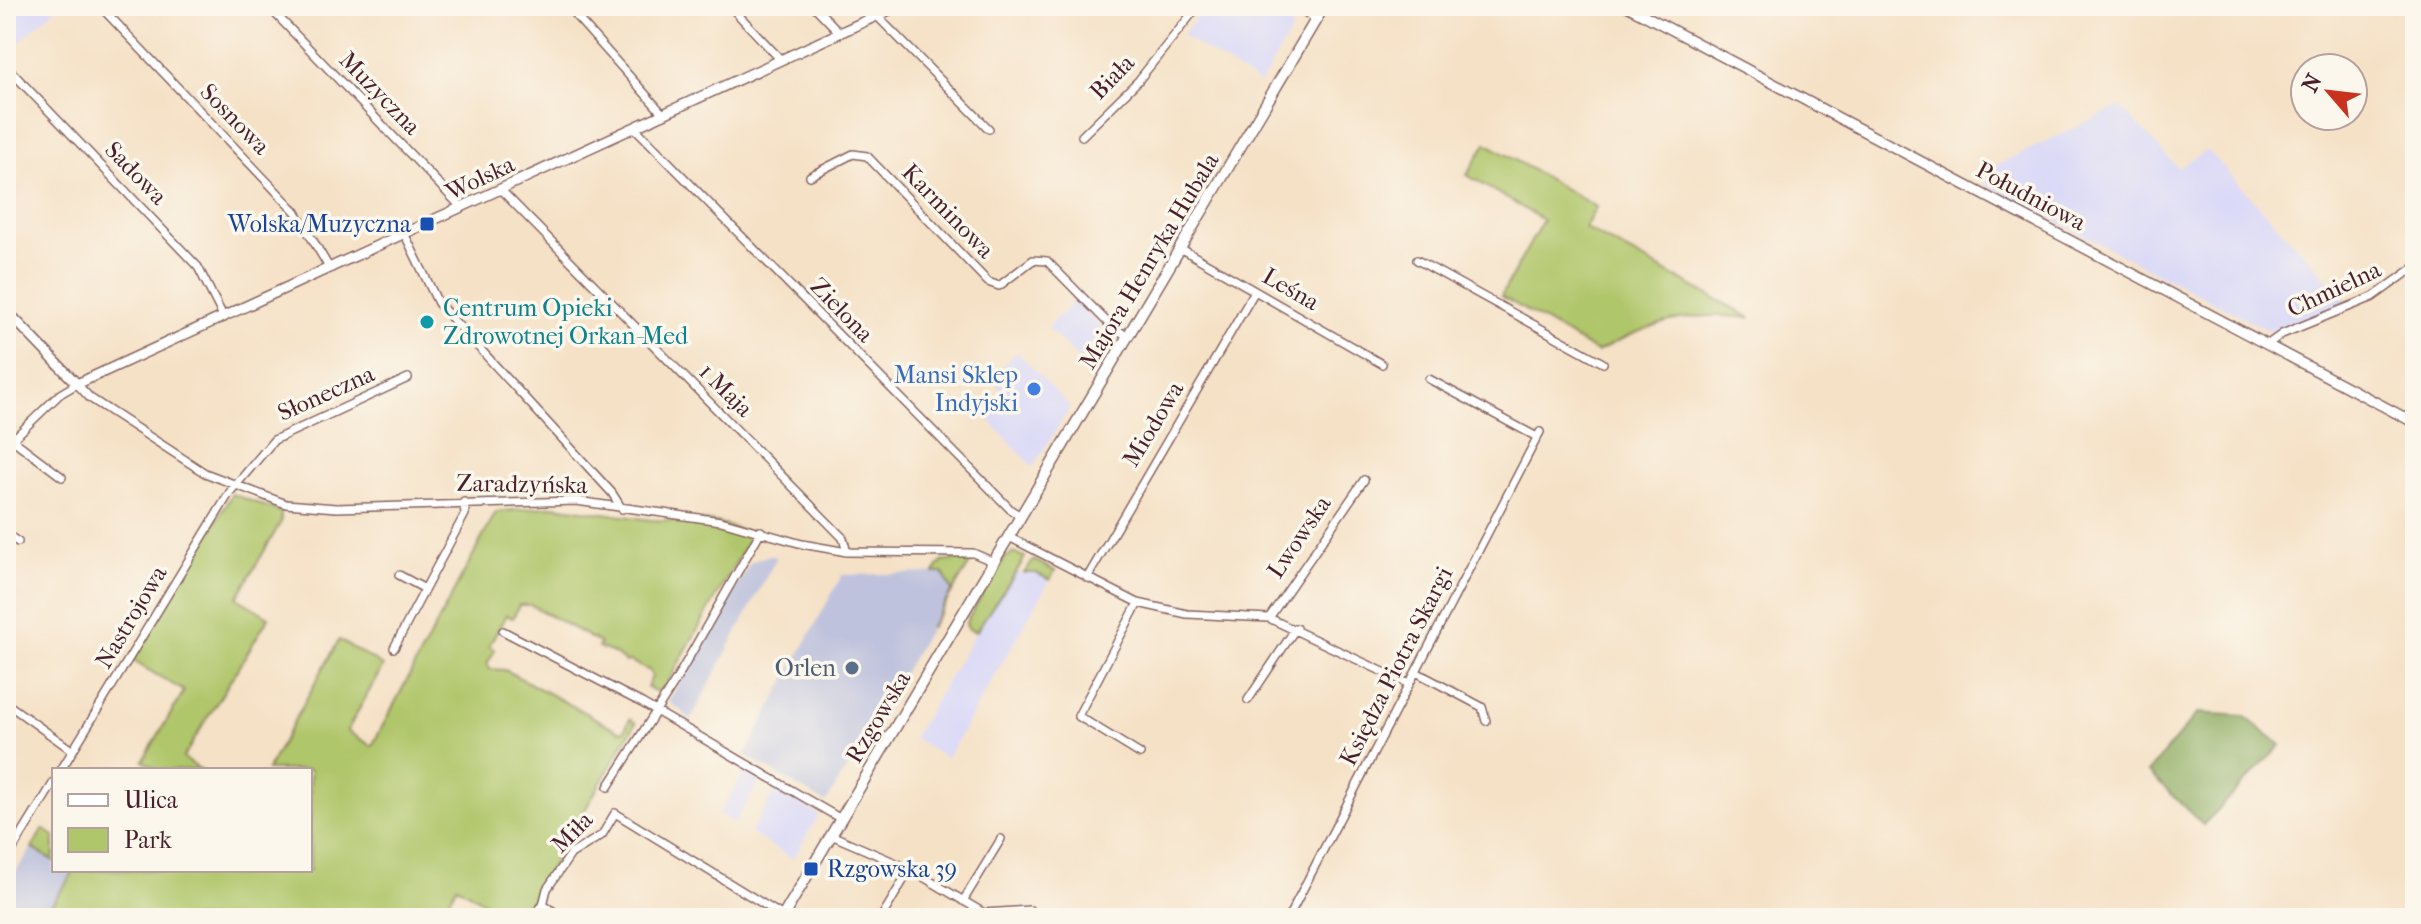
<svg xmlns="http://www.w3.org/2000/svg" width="2421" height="924" font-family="'IM FELL French Canon',serif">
<rect width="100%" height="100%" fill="#fbf7ec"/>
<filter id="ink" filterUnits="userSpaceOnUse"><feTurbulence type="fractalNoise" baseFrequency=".0125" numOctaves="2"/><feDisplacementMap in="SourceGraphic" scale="16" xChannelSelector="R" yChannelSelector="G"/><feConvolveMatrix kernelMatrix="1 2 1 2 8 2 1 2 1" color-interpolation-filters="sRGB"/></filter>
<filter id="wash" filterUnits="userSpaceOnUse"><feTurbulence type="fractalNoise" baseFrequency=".006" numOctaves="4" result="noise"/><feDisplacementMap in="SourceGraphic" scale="32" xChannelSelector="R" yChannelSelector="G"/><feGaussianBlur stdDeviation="1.8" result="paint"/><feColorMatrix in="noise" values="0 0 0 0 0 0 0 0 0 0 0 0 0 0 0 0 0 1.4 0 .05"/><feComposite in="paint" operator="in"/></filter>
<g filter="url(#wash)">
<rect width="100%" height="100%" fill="#f5e1c6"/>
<path fill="#d8d7f8" d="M6,6h52l-52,49z
M1206,6h69l15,11 2,13 -32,54 -78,-49z
M2120,106l58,62 29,-18 141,151 -78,30 -286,-147 13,-19z
M1075,300l25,25 -1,8 10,10 -18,28 -44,-43z
M1017,352l53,55 -37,60 -49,-52 21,-22 -14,-15z
M1036,573l14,7 -103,178 -34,-20 88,-148 12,-16z
M745,770l16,10 -26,43 -16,-9z
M776,790l43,25 -26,44 -43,-26z"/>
<path fill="#bfc2dd" d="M769,555l8,2 -87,164 -8,-10 -14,-9 83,-140z
M943,573l9,18 -126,212 -81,-48 97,-180z
M32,848l22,13v9l19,2 -31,46h-36v-32z"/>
<path fill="#b0c66b" stroke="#7d724b" stroke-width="2" d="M1486,143l110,64 -11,21 166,90c-64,-7 -99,4 -154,34l-96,-56 42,-76 -76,-45z
M232,494l49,18v10l-44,76 32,19 -86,141 18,12h-43l-15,-9 41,-70 -51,-30z
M555,506l96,14 65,2 36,12 -91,160 -14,-7 5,-10 -2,-6 -20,-10 -5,1c-7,-7 -17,-13 -27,-14l2,-5 -69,-38h-12l-6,13 -7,-3 -17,31 6,4 -8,14 3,5 15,1 114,61h5l6,-12 6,4 -115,195h-11l-53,-32 -19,32h-396l31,-45 -3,-3h240v-100h-43l72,-130 44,26 -36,65 25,15 124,-234z
M1013,553l12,4c-13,25 -34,49 -49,75l-9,-4 -1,-6 38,-63z
M967,558l5,2 -42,68 22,-37 -9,-18h-9l8,-11z
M1034,560l21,11 -5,9 -14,-7h-12z
M43,829l11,7v25l-22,-13z"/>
<path fill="#8cab5f" stroke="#6b6545" stroke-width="2" d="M2198,713l46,3 37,29 -78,80 -55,-53z"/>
</g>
<g filter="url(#ink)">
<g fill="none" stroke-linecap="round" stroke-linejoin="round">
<g stroke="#866361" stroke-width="10">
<path id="minor" d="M100,6l196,206 34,57
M268,6l194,202
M567,6l97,109
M730,6l51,54
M814,6l26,27
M877,16l112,113
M6,66l192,201 26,51
M636,129l375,381 10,6
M1082,136l56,-55 60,-75
M810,176l43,-22 14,2 121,126 11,4 34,-26 14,1 61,62 20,14
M501,190l342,348 4,14
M405,235l33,68 174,190 10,16
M1180,248l202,116
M1417,260l186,103
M2268,344l14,-10 91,-37 42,-30
M1429,379l108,58
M13,440l49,37
M6,446l54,-52 17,-10 13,14 115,75 81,31 50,4 240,-7 145,20 81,23 45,8 126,1 21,9
M6,534l12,8
M1009,537l129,66 49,11 82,4 140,66
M399,575l26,14 40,-75 -1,-12
M1087,578l168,-287
M1138,603l-60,113 62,38
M1269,618l95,-138
M503,631l139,72 199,116
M394,648l31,-59
M1416,672l66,35 4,14
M1248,700l48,-72
M6,703l67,48
M61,770l169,-278 44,-52 134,-62
M608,787l68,-107 85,-149
M831,835l79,34 74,44 46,-3
M6,860l48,-78
M963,901l38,-62
M543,905l22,13
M531,918l12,-13 4,-16 24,-35 31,-19 13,-22 168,103
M881,918l29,-49
M1288,918l252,-486"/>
</g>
<g stroke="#866361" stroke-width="12">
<path id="tertiary" d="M1296,6l21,12
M1627,6l788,417
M6,310l71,74 821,-378"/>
</g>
<g stroke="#866361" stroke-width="13">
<path id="secondary" d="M782,918l542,-912"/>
</g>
<use href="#minor" stroke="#fff" stroke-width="7"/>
<use href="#tertiary" stroke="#fff" stroke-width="9"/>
<use href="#secondary" stroke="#fff" stroke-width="10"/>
</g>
</g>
<g fill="#1a4fb4" stroke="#fbf7ec" stroke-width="3">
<rect x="419" y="216" width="16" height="16" rx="4"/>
<rect x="803" y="861" width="16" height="16" rx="4"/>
</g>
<circle fill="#0f9aa8" stroke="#fbf7ec" stroke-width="3" cx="427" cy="322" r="8"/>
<circle fill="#3f7fe0" stroke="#fbf7ec" stroke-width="3" cx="1034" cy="389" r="8"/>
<circle fill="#5c6f8a" stroke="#fbf7ec" stroke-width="3" cx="852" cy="668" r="8"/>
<g text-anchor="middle" stroke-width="7" stroke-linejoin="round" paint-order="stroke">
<g font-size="24" fill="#4a1f2b" stroke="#fbf7ec">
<text transform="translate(1112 77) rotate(-46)" y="8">Biała</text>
<text transform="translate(380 93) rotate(46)" y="8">Muzyczna</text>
<text transform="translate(235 119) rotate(46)" y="8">Sosnowa</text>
<text transform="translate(136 173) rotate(46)" y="8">Sadowa</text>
<text transform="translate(480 178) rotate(-25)" y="8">Wolska</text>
<text transform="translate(2031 196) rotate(28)" y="8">Południowa</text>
<text transform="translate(948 211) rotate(46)" y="8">Karminowa</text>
<text transform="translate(1149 261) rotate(-59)" y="8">Majora Henryka Hubala</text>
<text transform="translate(1291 289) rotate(30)" y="8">Leśna</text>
<text transform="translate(2334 289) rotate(-25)" y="8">Chmielna</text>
<text transform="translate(842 310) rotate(46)" y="8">Zielona</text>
<text transform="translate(726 390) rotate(45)" y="8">1 Maja</text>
<text transform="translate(326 393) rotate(-24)" y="8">Słoneczna</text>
<text transform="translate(1153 424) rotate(-59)" y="8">Miodowa</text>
<text transform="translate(522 484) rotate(1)" y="8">Zaradzyńska</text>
<text transform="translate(1299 537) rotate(-56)" y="8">Lwowska</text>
<text transform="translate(131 617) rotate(-59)" y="8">Nastrojowa</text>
<text transform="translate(1396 666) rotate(-63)" y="8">Księdza Piotra Skargi</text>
<text transform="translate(878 717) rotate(-59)" y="8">Rzgowska</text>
<text transform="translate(572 832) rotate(-45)" y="8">Miła</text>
</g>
<g font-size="24" fill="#164399" stroke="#fbf7ec" text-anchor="end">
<text x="411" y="232">Wolska/Muzyczna</text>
<text x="827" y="877" text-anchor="start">Rzgowska 39</text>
</g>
<g font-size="24" fill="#0d838f" stroke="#fbf7ec" text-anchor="start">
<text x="443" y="316">Centrum Opieki<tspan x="443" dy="28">Zdrowotnej Orkan-Med</tspan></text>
</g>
<g font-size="24" fill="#366cbe" stroke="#fbf7ec" text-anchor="end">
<text x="1018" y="383">Mansi Sklep<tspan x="1018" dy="28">Indyjski</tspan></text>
</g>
<g font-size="24" fill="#4e5e75" stroke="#fbf7ec" text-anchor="end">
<text x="836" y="676">Orlen</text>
</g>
</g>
<rect width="2421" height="924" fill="none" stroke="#fbf7ec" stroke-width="32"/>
<rect x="52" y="768" width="260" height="104" fill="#fbf7ec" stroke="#b4a19f" stroke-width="2"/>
<rect x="68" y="794" width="40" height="12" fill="#ffffff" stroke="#b4a19f" stroke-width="2"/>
<text x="124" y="808" font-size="24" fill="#4a1f2b">Ulica</text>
<rect x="68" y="828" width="40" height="24" fill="#b0c66b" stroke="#b4a19f" stroke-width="2"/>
<text x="124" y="848" font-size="24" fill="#4a1f2b">Park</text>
<g transform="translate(2329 92) rotate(298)"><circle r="38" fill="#fbf7ec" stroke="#b4a19f" stroke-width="2"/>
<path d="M0-6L14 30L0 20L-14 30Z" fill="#c8321e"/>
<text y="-12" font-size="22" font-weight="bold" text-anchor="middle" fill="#4a1f2b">N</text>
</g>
</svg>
